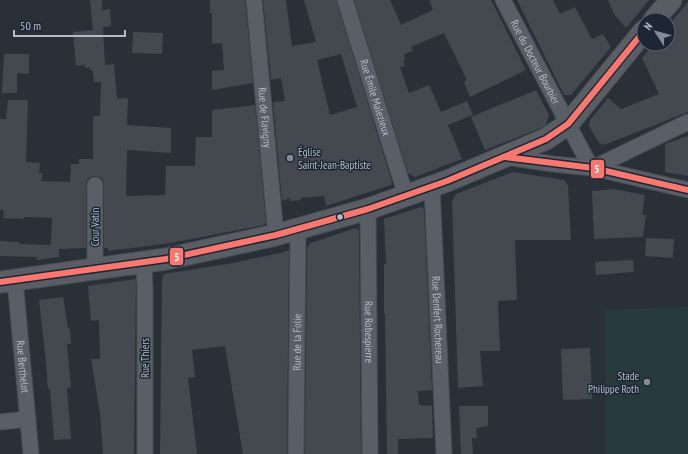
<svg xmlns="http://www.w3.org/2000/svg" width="688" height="454" font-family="'PT Sans Narrow',sans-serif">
<rect width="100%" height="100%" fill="#2a3038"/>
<path fill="#273a3e" d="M688,307v147h-82l-1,-144z"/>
<path fill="#444950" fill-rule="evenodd" d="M90,0h12v10l8,-1 1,17 -8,1 2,38 9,-1 3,35 11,-1 -1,27 44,3v25l-44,-3 -1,46 39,-1 1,-29h29l1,-29h16v-27l43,-5 11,117 -2,3 -93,18 -63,8v-3h-4v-63l-1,-5 -3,-3 -5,-1 -5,1 -3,3 -1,5v63l-27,1v8l-22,3v-3l-37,-1v-15l19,1v2l32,1 1,-27 -28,-1v2l-21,-1 1,-8h-4v-91h6l2,-19h20l-2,62 14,1 -1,10h3l-1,8 29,1 1,-18h8v-5h14v-43h7l1,-34h-7l-1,-12h-3v-3l-5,1v-3l-9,1 -3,-34 20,-2z
M210,0h35l8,83 -41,7v-19l12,-1 -2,-27 -10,1v-31h-2z
M263,0h23l6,46 24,-4 -12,-42h32l56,182 -1,3 -65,21 -2,-10 -23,2v2l-11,1v-3l-8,3 -9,-99 12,-1 -4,-23 -10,2zM341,54l16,53 -27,8 -13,-55z
M354,0h36l11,25 32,-15 -4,-10h62l35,70 -56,27 -6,-15 3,-2 -23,-47 -33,14 2,4 -9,3 1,6 -2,1 2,5 -5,1 9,26 20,-8 12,27 26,-11 6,14 -25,10 14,34 -47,18 -7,-4z
M517,0h36l7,14 15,-7 17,32 11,-5 8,13 -40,48h-7z
M608,0h41l-23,28 -12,-14z
M688,2v110l-84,33 -5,-2 -10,-17 1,-6 18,-22 13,11 38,-15 -17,-36 11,-14h15v-18z
M133,32l30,1 -1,21 -30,-1z
M4,54h25v20l-12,-1v20h-15z
M536,90l13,25 -3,10 -7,4 -54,21 -14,-33z
M688,136v40l-23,-4v-28z
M513,172l51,8 4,6 3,54h-56l2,60 -19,1 2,50h-20l3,35 -25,2 -6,-187 4,-7z
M613,189l32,6 -3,20h4l-3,22 -49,2 -2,-48z
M421,207l3,2 8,181 -14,1 1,14 13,1 1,32 -35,1v15h-11l-2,-140h-1v-50h2l-2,-45z
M356,228l3,3 2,223h-56l2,-206 4,-5z
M646,238l28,1 -1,19 -28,-2z
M289,250l-2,204h-44l-18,-108 -33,4 3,27 -7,1 9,76h-37l2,-175 2,-5 69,-11 47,-10z
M633,260l1,12 -38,3 -1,-13z
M136,279l-2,175h-31l-3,-41 -9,-54h9l-1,-39 -8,1 -3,-35z
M63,297l5,31h2l1,16h-4l4,43 -4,1 4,51 -17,1 -4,-51h-2l-3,-36 -6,-53z
M590,348l2,51 -29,1 -2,-51z
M459,406h29v20l-12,2 1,10h-5l1,16h-12z"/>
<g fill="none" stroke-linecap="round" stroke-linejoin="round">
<g stroke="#484c53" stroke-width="17">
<g id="street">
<path id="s1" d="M254,0l22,235"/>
<path id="s2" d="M345,0l61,196"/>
<path id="s3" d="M503,0l76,145 10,19 4,4 95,-46"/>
<path d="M505,157l48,7 40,4 95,22"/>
<path d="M95,185v84"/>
<path id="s4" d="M432,187l12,267"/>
<path id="s5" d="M368,209l2,245"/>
<path d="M144,263l1,27v164"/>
<path id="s6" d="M15,280l16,174"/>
<path d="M0,422l28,-3"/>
<path id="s7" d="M296,454l2,-225"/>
</g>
</g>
<g stroke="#484c53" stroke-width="23">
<path id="secondary" d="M654,20l17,-20
M0,282l166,-23 110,-24 92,-26 79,-28 99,-42 22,-15 76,-93"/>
</g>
<use href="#street" stroke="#5a5e66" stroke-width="15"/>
<use href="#secondary" stroke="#595d64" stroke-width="21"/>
<g stroke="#1d2633" stroke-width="9">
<path id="bus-1" d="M505,157l88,11 95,22
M0,282l166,-23 110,-24 92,-26 79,-28 99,-42 22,-15 76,-93"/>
</g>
<use href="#bus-1" stroke="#f87870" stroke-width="6"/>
</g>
<g fill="#848b96" stroke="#1d2633" stroke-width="1.5">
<circle cx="290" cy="158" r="4"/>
<circle cx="647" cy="382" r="4"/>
</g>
<circle fill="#b4bcc9" stroke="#1d2633" stroke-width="1.5" cx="340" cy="217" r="3.5"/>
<g text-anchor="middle" stroke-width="3" stroke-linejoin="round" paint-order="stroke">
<g font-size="11" fill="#b4bcc9" stroke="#1d2633">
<text dy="4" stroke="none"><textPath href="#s3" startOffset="70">Rue du Docteur Bourbier</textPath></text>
<text dy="4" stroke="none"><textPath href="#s2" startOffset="102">Rue Émile Malezieux</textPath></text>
<text dy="4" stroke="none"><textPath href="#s1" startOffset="118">Rue de Flavigny</textPath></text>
<text transform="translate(95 227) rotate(-90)" y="4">Cour Vatin</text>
<text dy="4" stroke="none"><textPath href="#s4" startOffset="133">Rue Denfert Rochereau</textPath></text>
<text dy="4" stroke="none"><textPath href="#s5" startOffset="123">Rue Robespierre</textPath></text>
<text dy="4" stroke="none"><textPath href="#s7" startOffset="112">Rue de la Folie</textPath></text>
<text transform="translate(145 358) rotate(-90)" y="4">Rue Thiers</text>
<text dy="4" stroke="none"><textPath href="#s6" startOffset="87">Rue Berthelot</textPath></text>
</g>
<g font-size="11" fill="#b4bcc9" stroke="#1d2633" text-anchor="start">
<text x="298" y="156">Église<tspan x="298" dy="13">Saint-Jean-Baptiste</tspan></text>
<text x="639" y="380" text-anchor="end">Stade<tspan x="639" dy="13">Philippe Roth</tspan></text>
</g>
</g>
<g stroke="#1d2633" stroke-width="1.5">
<rect x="590" y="159" width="15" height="20" rx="4" fill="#f87870"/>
<rect x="169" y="247" width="15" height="19" rx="4" fill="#f87870"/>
</g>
<g font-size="11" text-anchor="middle" font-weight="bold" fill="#fff">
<text x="597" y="173">5</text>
<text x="177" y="261">5</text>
</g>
<g transform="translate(656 32) rotate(306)"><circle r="19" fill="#1d2633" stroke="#59626f"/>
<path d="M0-3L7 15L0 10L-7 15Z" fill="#848b96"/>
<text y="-6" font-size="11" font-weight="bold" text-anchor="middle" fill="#b4bcc9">N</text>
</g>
<path d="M14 30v6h111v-6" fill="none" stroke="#b4bcc9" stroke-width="2"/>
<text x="20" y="30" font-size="12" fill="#b4bcc9" stroke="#1d2633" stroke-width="3" paint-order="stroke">50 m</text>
</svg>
